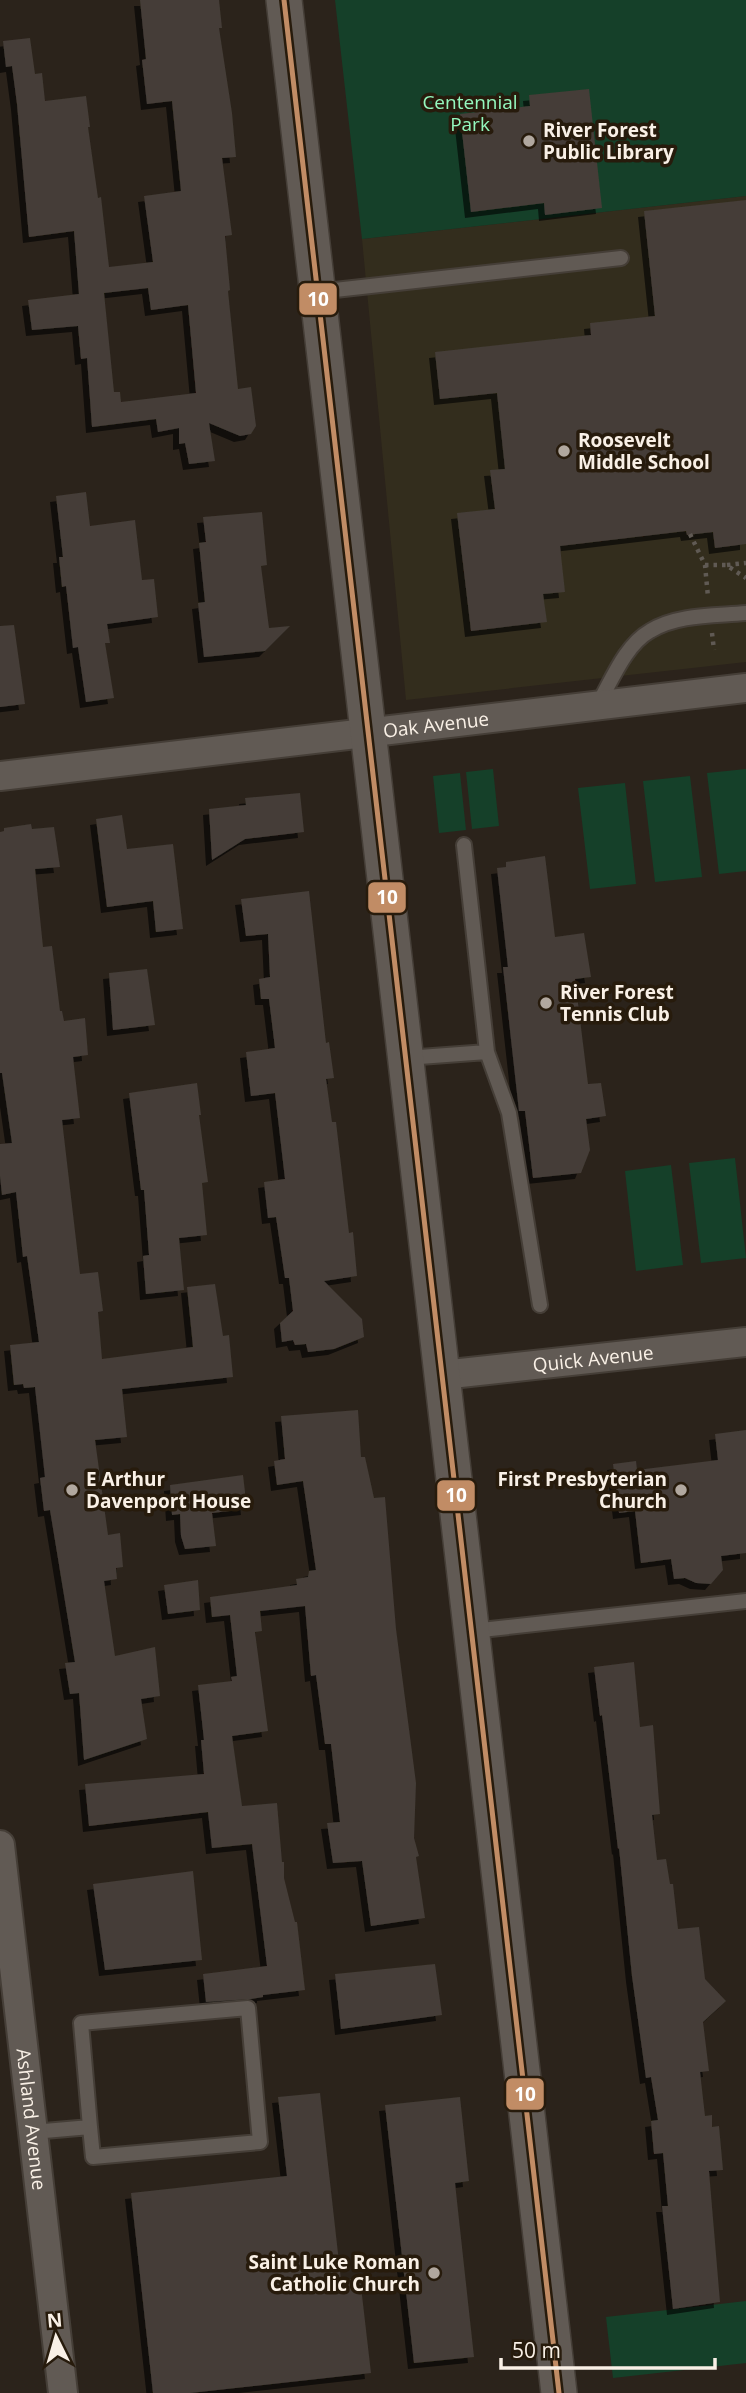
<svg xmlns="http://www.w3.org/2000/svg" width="746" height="2393" font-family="'Open Sans',sans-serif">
<defs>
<filter id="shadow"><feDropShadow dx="-6" dy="6" stdDeviation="0" flood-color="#0009"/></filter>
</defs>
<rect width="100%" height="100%" fill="#2b231b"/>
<path fill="#332d1d" d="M746,196v466l-340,38 -44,-461z"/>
<path fill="#154029" d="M335,0h411v196l-384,43z
M493,769l6,57 -27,3 -6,-57z
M746,769v102l-27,3 -12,-101z
M460,773l6,57 -27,3 -6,-57z
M690,776l12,101 -47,5 -12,-101z
M625,783l11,101 -46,5 -12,-101z
M735,1158l11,100 -45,5 -12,-100z
M671,1165l12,100 -47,6 -11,-100z
M746,2301v62l-133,15 -7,-61z"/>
<path fill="#443d37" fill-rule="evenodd" filter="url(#shadow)" d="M140,0h79l3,28h-3l13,85 4,44 -14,1 10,77 -7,1 5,54 -2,1 10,98 13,-2 5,39 -5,8 -11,2 -31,-13 6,38 -26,3 -4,-21 -6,1v-16l-21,4 -2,-13 -64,8 -5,-69 -6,1 -3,-33 -46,4 -4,-30 51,-6 -5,-63 -45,6 -12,-133 -5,-38 -6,1 -3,-26 27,-3 5,36 7,-1 3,28 41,-5 4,31h-2l10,71 3,-1 8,70 44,-5 -9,-66 37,-5 -9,-90 -25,3 -5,-44 4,-1zM148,288l3,22 37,-5 8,88 -75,9 -1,-10h-6l-10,-99z
M589,89l13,119 -57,7 -1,-12 -73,9 -11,-98 70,-8 -1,-11z
M746,200v344l-31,4 -2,-16 -26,3 -1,-4 -126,15 5,46 -22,2 4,28 -76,9 -14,-118 38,-4 -5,-39 15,-1 -8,-76 -57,6 -5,-47 156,-17 -1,-12 65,-7 -11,-105z
M86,492l4,34 45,-6 7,60 12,-1 4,38 -51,7 3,19h-5l9,55 -28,4 -8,-55 -5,1 -7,-62 -4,1 -3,-30h4l-7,-61z
M262,512l5,53 -6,1 8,62 21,-2 -25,25 -61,6 -6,-54 7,-1 -6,-59 7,-1 -3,-25z
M14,625l11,79 -25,3v-81z
M300,793l4,39 -59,7 -33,21 -3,-51 37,-4 -1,-7z
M122,815l5,34 46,-5 10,85 -27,3 -3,-31 -46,6 -11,-88z
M31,824l1,5 22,-2 6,40 -25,2 8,78 9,-1 8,65h2l2,10 21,-3 3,37 -15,2 7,61 -18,2 18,154 18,-2 5,39 -5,1 4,47 91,-12 -6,-60 28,-3 8,52 6,-1 4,42 -111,12 5,48 -32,3 13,95 12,-2 3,34 -7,1 1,11 -13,2 11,75 40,-9 5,49 -19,3 6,40 -63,21 -5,-67 -9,1 -5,-31 10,-1 -25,-152 -6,1 -4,-33 5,-1 -10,-90 -11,1 -1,-4 -9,1 -4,-40 29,-3 -12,-86 -4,1 -7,-65 -14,3 -2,-19v-32l12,-1 -10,-70h-2v-241l4,-1v-3z
M545,856l10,81 29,-4 7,44 -16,2 13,105 13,-1 5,33 -20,3 4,31 -9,23 -48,5 -8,-67h-6l-16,-144h5l-11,-99 9,-1v-5z
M309,891l17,152 3,-1 5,36 -8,1 6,43h4l13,111 4,-1 4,44 -33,5 38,38 2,18 -30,12 -26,3 -2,-8 -11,1 -2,-5 -11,2 -2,-19 13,-12 -4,-33h-4l-9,-61 -8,1 -4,-36 21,-3 -10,-86 -24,3 -5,-44 29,-4 -6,-49h-8l-2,-20 11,-2 -2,-43 -22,2 -5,-37z
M147,969l8,56 -42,5 -4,-57z
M197,1083l4,32h-2l9,67 -6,1 5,52 -28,3 5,52 -38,4 -3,-38 6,-1 -5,-65h-3l-12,-97z
M358,1410l3,47h4l9,41 11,-1 11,132 20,154 -2,55 5,18 -3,1 9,61 -54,8 -9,-65 -29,2 -6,-40 13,-1 -9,-78h-6l-9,-69 -5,1 -6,-70 -45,5 2,20 -7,1 13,99 -36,5 10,70 35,-3 5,59h2v16l11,44h2l8,68 -42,5v2l-12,2 -45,3 -3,-28 64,-8 -15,-122 -40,4 -4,-36 -119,14 -4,-42 119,-10 -3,-34h3l-6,-55 34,-4 -1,-4 6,-1 -7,-61 -18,2 -2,-20 87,-12 -1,-6 12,-2 1,-6 7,-1 -13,-89 -26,4 -3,-24 11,-2 -4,-43z
M746,1430v123l-25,3 2,14 -12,14 -15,-1 -11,-5 -11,1 -3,-20 -30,4 -6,-52 -16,2 -6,-49 23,-3 1,9 81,-10 -3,-26z
M243,1475l4,34 -35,4 4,33 -31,3 -4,-13 -1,-22 -8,1 -2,-30z
M198,1580l2,30 -32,4 -4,-29z
M634,1662l6,65 13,-2 7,89 -8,1 5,45 9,-1 4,25h3l5,45 21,-2 6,52 21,22 -23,21 6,49 -9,1 5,44 7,-1v12l7,-1 4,44 -14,1 11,131 -47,7 -11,-103h6l-5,-53 -9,1 -3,-33 7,-1 -7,-43 -5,1 -14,-102 -13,-128 -1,1 -16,-134 -2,1 -6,-49z
M193,1871l9,89 -97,10 -12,-86z
M435,1964l7,51 -101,14 -6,-55z
M320,2093l21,187 19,-2 11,95 -181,20h-37l-22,-200 156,-17 -9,-79z
M460,2097l9,84 -14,2 19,174 -60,6 -29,-258z"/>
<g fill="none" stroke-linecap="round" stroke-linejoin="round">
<g stroke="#453e37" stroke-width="18">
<path id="service" d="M317,292l304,-34
M597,706c14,-24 28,-61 53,-75 27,-17 65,-15 96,-18
M464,845l23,207 22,61 31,192
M406,1058l81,-6
M472,1631l274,-30
M33,2132l57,-5 3,30 167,-15 -12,-134 -167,15 9,104"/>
</g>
<g stroke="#453e37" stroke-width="32">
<g id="minor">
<path id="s1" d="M0,776l746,-88"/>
<path id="s2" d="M442,1375l304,-33"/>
<path id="s3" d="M0,1845l63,548"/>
</g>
</g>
<g stroke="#453e37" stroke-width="38">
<path id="tertiary" d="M284,0l275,2393"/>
</g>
<path stroke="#605a54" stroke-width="4.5" stroke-dasharray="3.5 5" stroke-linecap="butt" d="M690,534l15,31 3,32
M705,565h21l20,13
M727,565l19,-2
M712,633l2,17"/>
<use href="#service" stroke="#615a54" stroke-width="14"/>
<use href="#minor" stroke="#615a54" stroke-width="28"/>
<use href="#tertiary" stroke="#615a54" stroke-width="35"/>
<g stroke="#271b0c" stroke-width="10">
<path id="bus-1" d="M284,0l275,2393"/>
</g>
<use href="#bus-1" stroke="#c18c65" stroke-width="5"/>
</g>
<g fill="#b1a89f" stroke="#271b0c" stroke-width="2.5">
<circle cx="529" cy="141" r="7"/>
<circle cx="564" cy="451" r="7"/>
<circle cx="546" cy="1003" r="7"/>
<circle cx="72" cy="1490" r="7"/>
<circle cx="681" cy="1490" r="7"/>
<circle cx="434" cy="2273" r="7"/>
</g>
<g text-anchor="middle" stroke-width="7" stroke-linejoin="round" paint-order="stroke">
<g font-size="19" fill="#94f8be" stroke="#271b0c">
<text x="470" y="109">Centennial<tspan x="470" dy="22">Park</tspan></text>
</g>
<g font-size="19" font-weight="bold" fill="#f9f0e6" stroke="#271b0c" text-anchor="start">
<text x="543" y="137">River Forest<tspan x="543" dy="22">Public Library</tspan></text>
<text x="578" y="447">Roosevelt<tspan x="578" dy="22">Middle School</tspan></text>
<text x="560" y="999">River Forest<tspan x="560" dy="22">Tennis Club</tspan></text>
<text x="86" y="1486">E Arthur<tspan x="86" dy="22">Davenport House</tspan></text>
<text x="667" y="1486" text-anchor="end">First Presbyterian<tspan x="667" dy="22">Church</tspan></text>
<text x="420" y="2269" text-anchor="end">Saint Luke Roman<tspan x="420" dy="22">Catholic Church</tspan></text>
</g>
<g font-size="19" fill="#f9f0e6" stroke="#271b0c">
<text dy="7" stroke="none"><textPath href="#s1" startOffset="439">Oak Avenue</textPath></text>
<text dy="7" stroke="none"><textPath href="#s2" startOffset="152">Quick Avenue</textPath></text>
<text dy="7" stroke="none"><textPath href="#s3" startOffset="276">Ashland Avenue</textPath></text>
</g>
</g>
<g stroke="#271b0c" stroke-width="2.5">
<rect x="298" y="282" width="40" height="34" rx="7" fill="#c18c65"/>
<rect x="367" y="881" width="40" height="33" rx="7" fill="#c18c65"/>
<rect x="436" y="1479" width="40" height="33" rx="7" fill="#c18c65"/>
<rect x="505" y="2077" width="40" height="34" rx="7" fill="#c18c65"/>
</g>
<g font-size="19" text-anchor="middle" font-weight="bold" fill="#fff">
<text x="318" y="306">10</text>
<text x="387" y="904">10</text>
<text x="456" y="1502">10</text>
<text x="525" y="2101">10</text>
</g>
<g transform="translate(56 2337) rotate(355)" stroke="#271b0c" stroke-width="5" paint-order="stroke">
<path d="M0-5L12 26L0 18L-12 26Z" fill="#f9f0e6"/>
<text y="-10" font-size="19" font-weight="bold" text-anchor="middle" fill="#f9f0e6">N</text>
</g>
<path d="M501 2358v10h214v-10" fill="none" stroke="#f9f0e6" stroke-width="3.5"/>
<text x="512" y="2358" font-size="21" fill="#f9f0e6" stroke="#271b0c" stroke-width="5" paint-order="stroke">50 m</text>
</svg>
